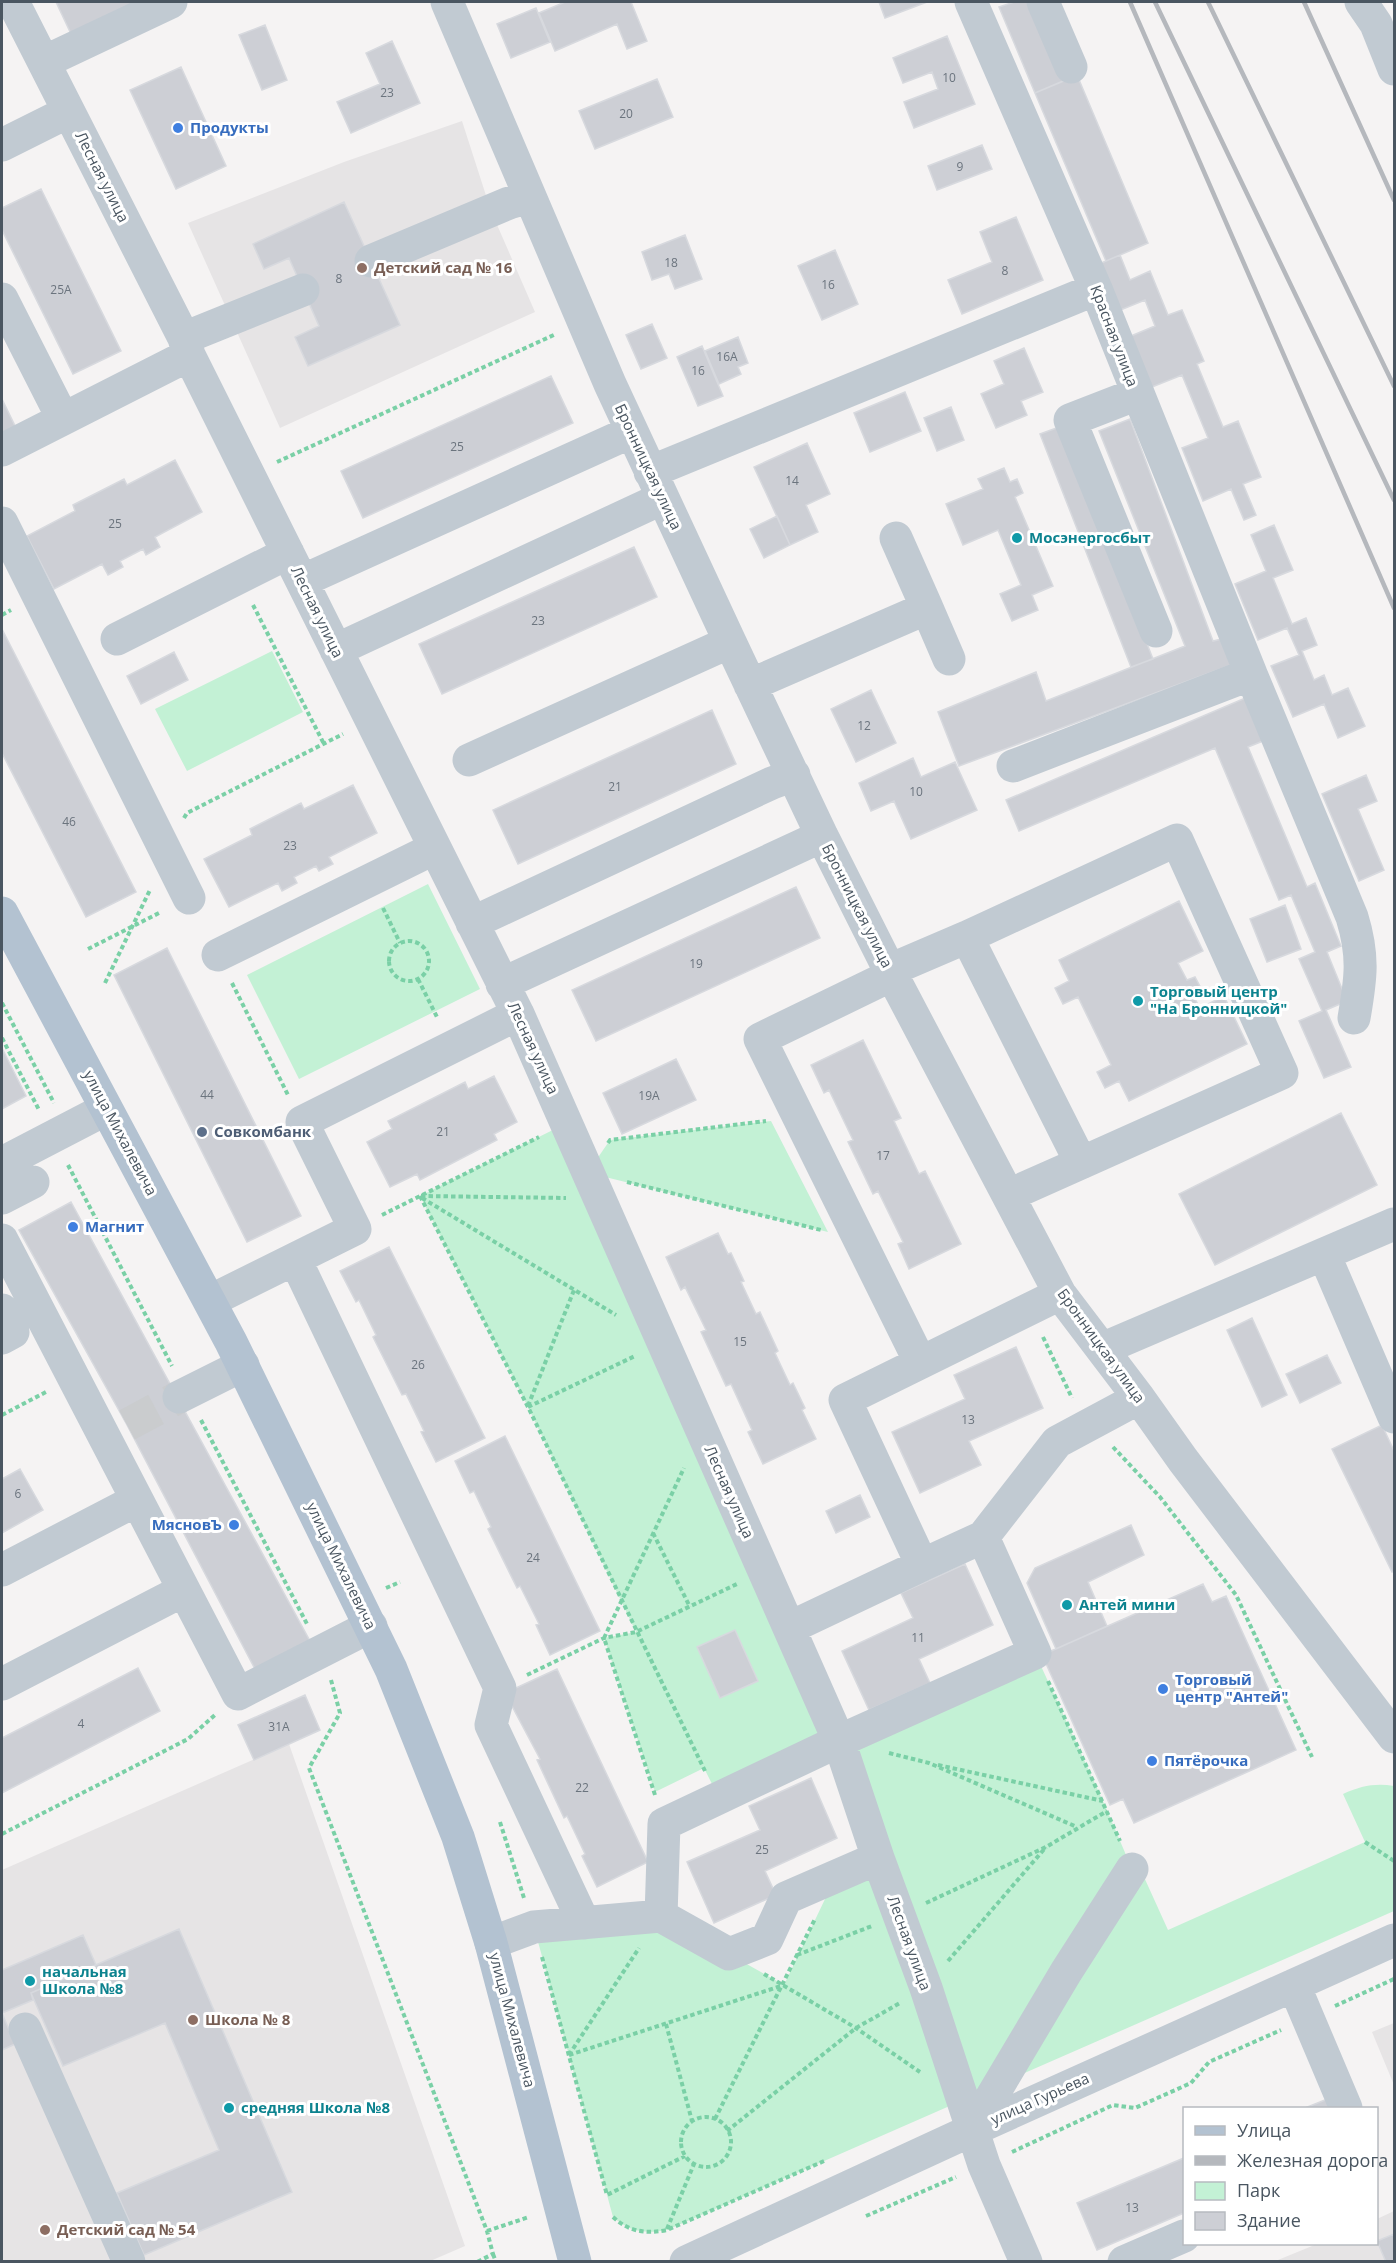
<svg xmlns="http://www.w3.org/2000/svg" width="1396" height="2263" font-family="'Open Sans',sans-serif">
<rect width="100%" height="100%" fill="#f5f3f3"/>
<path fill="#e6e4e5" d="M462,121l29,90 44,101 -255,116 -92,-205 156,-61z
M289,1744l176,502 -37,16 -426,-1v-391z
M1394,2023v62l-22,-53z
M1394,2211v50l-121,1 44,-18h59l1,-25z"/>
<path fill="#c3f1d5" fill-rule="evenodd" d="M272,651l31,61 -116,59 -32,-62z
M428,884l52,105 -181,90 -52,-104z
M771,1121l57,111 -239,-59 250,568 196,-88 68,148 29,68 7,-3 29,64 197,-88 -22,-48c18,-8 32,-11 51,-8v125l-727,319c-22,4 -37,2 -54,-13l-79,-290 127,-11 123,69 52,-109 43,-18 -40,-116 -120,56 -15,-30 -49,24 -51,-154 32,-6 -108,-225 -108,-211 147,-73 21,49 22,-32zM735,1630l23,51 -38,17 -23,-51z"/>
<path fill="#cdcfd5" stroke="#d7d9de" stroke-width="1.5" d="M56,2h90l-74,34z
M565,2h66l16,39 -20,8 -10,-25 -62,27 -16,-38z
M879,2h48l-42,16z
M1014,2h19l33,78 -31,13 -36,-86z
M536,8l14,34 -39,16 -14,-34z
M265,25l22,55 -25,10 -23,-55z
M947,36l28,68 -61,24 -10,-26 34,-13 -6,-17 -29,11 -10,-25z
M392,41l28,62 -69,30 -14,-31 43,-18 -14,-31z
M181,67l45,99 -50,23 -46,-99z
M1077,75l71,168 -42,18 -71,-168z
M657,79l16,38 -78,32 -16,-38z
M982,145l10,24 -55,21 -9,-24z
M41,189l80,162 -48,23 -71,-144v-22z
M344,202l56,123 -92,41 -13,-29 24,-11 -30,-68 -25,11 -11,-25z
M1016,217l27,63 -81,34 -14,-34 44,-18 -12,-30z
M685,235l17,44 -27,10 -6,-15 -17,6 -10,-28z
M835,250l23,54 -36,16 -24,-54z
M1120,255l10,25 20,-9 18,44 14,-5 22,51 -7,3 26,63 15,-6 23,56 -18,7 13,31 -12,5 -13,-31 -28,12 -21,-53 26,-10 -26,-63 -30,12 -21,-51 24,-10 -10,-26 -27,11 -19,-47z
M652,324l15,34 -26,11 -15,-34z
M738,337l10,26 -10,4 3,7 -22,10 -14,-33z
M702,346l21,50 -25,10 -21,-49z
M1024,348l19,44 -22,9 6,14 -31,13 -15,-34 23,-10 -10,-23z
M551,376l22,47 -210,95 -22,-47z
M905,392l16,39 -51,21 -16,-39z
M2,399l15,31 -15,7z
M951,407l13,33 -27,11 -13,-33z
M1130,419l83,222 17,-4 9,25 -280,104 -21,-54 98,-40 10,29 139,-55 -86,-215z
M1062,426l91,233 -22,8 -91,-233z
M807,443l23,51 -24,11 12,27 -28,13 -36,-78z
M175,460l27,52 -47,25 5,10 -14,8 -3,-6 -23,12 3,6 -15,8 -6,-11 -48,25 -27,-53 48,-25 -2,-6 51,-26 3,6z
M1004,468l6,14 7,-3 6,14 -8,4 38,89 -21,9 6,15 -26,11 -12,-27 21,-9 -23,-55 -35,15 -17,-41 37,-15 -5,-10z
M777,516l13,29 -26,13 -14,-29z
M1274,525l19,45 -20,8 19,46 14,-6 11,27 -15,6 12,29 10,-5 8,20 16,-7 17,38 -27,12 -14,-34 -31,13 -22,-51 28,-11 -12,-27 -29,12 -23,-56 31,-13 -15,-36z
M634,547l23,50 -215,97 -23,-50z
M2,629l134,263 -50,25 -84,-164z
M174,652l14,28 -47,24 -14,-28z
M871,690l25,53 -40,19 -25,-53z
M1250,696l18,43 -20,8 59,140 8,-4 26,63 -14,6 20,49 -21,9 25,57 -27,11 -25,-57 23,-10 -23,-52 16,-7 -24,-57 -12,5 -64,-152 -196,83 -13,-31z
M712,710l24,54 -218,100 -25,-54z
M913,758l8,19 34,-15 22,48 -66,29 -17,-38 -23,10 -12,-28z
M1366,775l11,26 -19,8 26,61 -25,11 -37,-87z
M353,785l24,48 -48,24 4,7 -14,7 -3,-5 -22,11 3,6 -15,8 -4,-8 -49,24 -25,-48 48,-24 -2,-6 51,-26 3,6z
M796,887l24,51 -224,103 -24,-51z
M1179,901l24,50 -25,12 9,17 8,-3 8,15 -9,5 6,11 24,-12 23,48 -118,57 -10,-20 -14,7 -8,-16 14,-7 -33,-68 -15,7 -8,-16 14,-7 -10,-21z
M1285,905l16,44 -34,13 -17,-43z
M167,948l134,268 -54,26 -133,-267z
M863,1040l38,78 -7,3 25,53 6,-3 36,73 -52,25 -11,-25 5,-2 -25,-51 -5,3 -25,-52 5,-2 -24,-50 -5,3 -13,-28z
M2,1048l24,48 -24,13z
M676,1059l20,41 -74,34 -19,-41z
M494,1076l23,46 -23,12 3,6 -77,40 -3,-6 -27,13 -23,-45 25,-13 -4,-8 77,-39 3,7z
M1341,1113l36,72 -162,80 -36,-71z
M71,1202l239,439 -54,30 -129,-246 -108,-195z
M718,1233l10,21 3,-1 13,28 -3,1 15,32 4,-2 18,39 -3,2 15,32 3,-2 12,25 -3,2 14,29 -53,25 -15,-32 4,-2 -21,-46 -5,2 -25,-54 5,-2 -21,-43 -4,3 -15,-33z
M389,1247l96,191 -49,24 -15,-30 3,-1 -18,-37 -4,1 -29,-58 3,-2 -17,-35 -3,2 -16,-31z
M1252,1318l35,77 -25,12 -35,-77z
M1016,1347l27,61 -74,33 12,24 -61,28 -28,-61 73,-33 -11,-24z
M1327,1355l14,28 -41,20 -14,-29z
M1382,1425l12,26v120l-2,1 -60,-123z
M505,1436l95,195 -50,24 -14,-30 3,-1 -19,-38 -3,2 -29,-59 3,-2 -17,-36 -4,2 -15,-32z
M20,1469l23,41 -41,23v-54z
M860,1495l10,22 -34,16 -10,-22z
M1131,1525l13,30 -56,27 19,44 -51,23 -29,-66 8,-15z
M965,1564l28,61 -74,34 11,24 -61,27 -27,-59 71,-33 -12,-25z
M1203,1584l9,18 14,-6 70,154 -162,73 -11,-24 -13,6 -68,-150z
M735,1630l23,51 -38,17 -23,-51z
M138,1668l22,43 -158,82v-55z
M557,1669l91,193 -51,25 -15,-31 3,-2 -18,-38 -3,2 -27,-58 3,-1 -35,-66z
M305,1695l15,35 -66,30 -16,-35z
M811,1778l26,60 -72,33 11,24 -62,28 -27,-61 73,-32 -11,-24z
M179,1929l113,263 -148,63 -27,-62 102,-43 -54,-127 -102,43 -32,-73z
M83,1935l13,30 -65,28 2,7 -31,13v-43z
M2,2013l13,31 -13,6z
M1330,2098l5,10h-30z
M1184,2158v55l-87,37 -20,-47z
M1394,2234v28h-8l-9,-21z"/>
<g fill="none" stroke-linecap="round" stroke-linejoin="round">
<path stroke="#caccce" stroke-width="33" stroke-dasharray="33 16" stroke-linecap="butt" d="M127,1425l52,-28"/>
<path stroke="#7ad0a6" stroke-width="4" stroke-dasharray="4.5 3" stroke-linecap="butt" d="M277,462l279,-128
M253,605l71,139
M2,615l9,-5
M184,818l3,-5 156,-79
M383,908l17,35
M389 961a20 20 0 1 1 40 0a20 20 0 1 1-40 0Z
M88,949l73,-37
M418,979l20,40
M105,983l45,-93
M232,983l56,112
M2,1003l52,100
M2,1038l37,72
M608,1143l2,-3 156,-19
M68,1165l104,201
M627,1182l194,48
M420,1196l108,211 177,364
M421,1196l145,2
M422,1198l194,117
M382,1215l157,-78
M1043,1337l29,61
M528,1406l46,-116
M528,1407l107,-51
M2,1415l44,-23
M201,1420l106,204
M1113,1447l47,50 76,98 76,162
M653,1533l37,74
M386,1588l14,-6
M527,1675l77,-37 32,-6 101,-48
M331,1680l9,33 -31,55 178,463 6,23 -16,8
M1048,1681l72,160
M889,1753l40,10 148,64
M938,1765l165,36
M655,1795l-51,-157 80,-170
M500,1822l24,76
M2,1834l186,-95 27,-24
M1365,1842l29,19
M926,1903l120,-56 61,-36
M797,1955l75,-29
M542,1957l65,238 78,-39
M948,1961l98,-114
M764,1974l92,54 64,44
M1335,2006l59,-27
M666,2024l26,97
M569,2055l215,-70
M569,2055l70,-107
M681 2142a25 25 0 1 1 50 0a25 25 0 1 1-50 0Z
M715,2119l100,-200
M727,2131l129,-103 44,-25
M1012,2152l101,-47 22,3 56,-25 18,-21 72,-32
M866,2216l90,-39
M613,2217c16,15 33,17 54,13l157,-69
M667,2229l27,-65
M487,2231l42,-14
M493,2254l3,8"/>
<path stroke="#c1cad2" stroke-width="33" d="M13,2l171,336 5,17 329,659 321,727 39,117 48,130 58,177 42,97
M447,2l163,382 120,258 92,194 70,139 168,319 79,104 44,62 211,277
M971,2l125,287 155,385
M1043,2l28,65
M1361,2l15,22 18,45
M44,62l127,-60
M2,145l66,-33
M371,261l138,-58 21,-6
M2,299l61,120
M184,338l119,-48
M1137,394l-67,26 86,211
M2,450l187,-95
M650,472l446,-183
M2,523l187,375
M302,581l329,-149
M927,608l22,51
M117,639l171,-86
M336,650l327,-152
M750,685l177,-77 -31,-70
M469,760l261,-118
M1013,766l238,-92 101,243c12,39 9,61 2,101
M472,923l300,-140 22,-8
M967,937l210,-97 105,233 -201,90
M218,955l217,-107
M890,970l77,-33 114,226 -72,32
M892,975l-132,64 160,323
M502,984l320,-148
M2,1163l104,-54
M2,1198l31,-16
M2,1240l236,454 133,-68
M1324,1254l70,163
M295,1259l205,429 -9,37 93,198
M210,1301l145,-72 -53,-107 216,-108
M2,1310l11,22 -11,6
M1102,1349l292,-125
M179,1397l64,-32
M983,1537l74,-95 82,-44
M2,1570l135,-70
M789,1628l133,-63 -77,-165 215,-106
M2,1684l182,-94
M661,1916l3,-92 175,-83 196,-88 -52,-116 -61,28
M491,1943l43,-16 127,-11 68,38 38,-15 19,-41 92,-40
M1294,1985l52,123
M25,2029l104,233
M972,2130l94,-158 66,-103
M686,2262l286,-132 422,-190
M1124,2262l60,-26"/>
<path stroke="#b3c2d1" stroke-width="33" d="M2,913l229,429 160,327 67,168 33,106 84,319"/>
<path stroke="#b5b8bd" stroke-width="4.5" d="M1130,2l264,606
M1155,2l239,498
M1208,2l186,384
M1304,2l90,198"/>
</g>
<g fill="#3f7fe0" stroke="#fff" stroke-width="2">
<circle cx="178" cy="128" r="6"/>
<circle cx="73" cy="1227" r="6"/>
<circle cx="234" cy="1525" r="6"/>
<circle cx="1163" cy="1689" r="6"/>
<circle cx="1152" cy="1761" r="6"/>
</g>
<g fill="#8d6e63" stroke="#fff" stroke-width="2">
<circle cx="362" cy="268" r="6"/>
<circle cx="193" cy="2020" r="6"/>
<circle cx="45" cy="2230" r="6"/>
</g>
<g fill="#0f9aa8" stroke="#fff" stroke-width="2">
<circle cx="1017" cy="538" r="6"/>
<circle cx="1138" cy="1001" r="6"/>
<circle cx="1067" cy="1605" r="6"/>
<circle cx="30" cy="1981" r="6"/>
<circle cx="229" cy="2108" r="6"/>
</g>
<circle fill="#5c6f8a" stroke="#fff" stroke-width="2" cx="202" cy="1132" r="6"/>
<g text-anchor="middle" stroke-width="6" stroke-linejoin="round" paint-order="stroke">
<g font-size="12" fill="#6b747e">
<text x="949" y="82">10</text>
<text x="387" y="97">23</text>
<text x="626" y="118">20</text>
<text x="960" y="171">9</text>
<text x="671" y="267">18</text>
<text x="1005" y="275">8</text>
<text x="339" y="283">8</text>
<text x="828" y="289">16</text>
<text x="61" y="294">25А</text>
<text x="727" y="361">16А</text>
<text x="698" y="375">16</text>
<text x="457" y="451">25</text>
<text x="792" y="485">14</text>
<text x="115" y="528">25</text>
<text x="538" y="625">23</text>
<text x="864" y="730">12</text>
<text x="615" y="791">21</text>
<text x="916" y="796">10</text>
<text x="69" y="826">46</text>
<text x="290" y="850">23</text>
<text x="696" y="968">19</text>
<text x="207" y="1099">44</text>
<text x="649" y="1100">19А</text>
<text x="443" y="1136">21</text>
<text x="883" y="1160">17</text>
<text x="740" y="1346">15</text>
<text x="418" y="1369">26</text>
<text x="968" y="1424">13</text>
<text x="18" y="1498">6</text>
<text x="533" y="1562">24</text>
<text x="918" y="1642">11</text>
<text x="81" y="1728">4</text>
<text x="279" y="1731">31А</text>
<text x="582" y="1792">22</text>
<text x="762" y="1854">25</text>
<text x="1132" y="2212">13</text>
</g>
<g font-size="15" font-weight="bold" fill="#366cbe" stroke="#fff" text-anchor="start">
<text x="190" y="133">Продукты</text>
<text x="85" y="1232">Магнит</text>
<text x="222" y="1530" text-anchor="end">МясновЪ</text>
<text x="1175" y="1685">Торговый<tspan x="1175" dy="17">центр "Антей"</tspan></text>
<text x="1164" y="1766">Пятёрочка</text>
</g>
<g font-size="15" fill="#4a5661" stroke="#fff">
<text transform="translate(102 177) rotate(63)" y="5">Лесная улица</text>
<text transform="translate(1114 336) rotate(69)" y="5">Красная улица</text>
<text transform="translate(648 467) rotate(65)" y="5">Бронницкая улица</text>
<text transform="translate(317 612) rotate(64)" y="5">Лесная улица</text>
<text transform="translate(857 906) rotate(63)" y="5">Бронницкая улица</text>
<text transform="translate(533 1048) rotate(65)" y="5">Лесная улица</text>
<text transform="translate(120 1133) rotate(62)" y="5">улица Михалевича</text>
<text transform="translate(1101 1346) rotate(54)" y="5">Бронницкая улица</text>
<text transform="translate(729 1492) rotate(66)" y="5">Лесная улица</text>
<text transform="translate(341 1566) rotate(64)" y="5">улица Михалевича</text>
<text transform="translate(909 1943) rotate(70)" y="5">Лесная улица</text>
<text transform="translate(512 2020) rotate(75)" y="5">улица Михалевича</text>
<text transform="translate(1040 2099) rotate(-24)" y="5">улица Гурьева</text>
</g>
<g font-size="15" font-weight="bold" fill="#785e54" stroke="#fff" text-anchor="start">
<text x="374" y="273">Детский сад № 16</text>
<text x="205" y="2025">Школа № 8</text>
<text x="57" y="2235">Детский сад № 54</text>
</g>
<g font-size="15" font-weight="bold" fill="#0d838f" stroke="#fff" text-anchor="start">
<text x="1029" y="543">Мосэнергосбыт</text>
<text x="1150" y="997">Торговый центр<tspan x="1150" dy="17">"На Бронницкой"</tspan></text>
<text x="1079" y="1610">Антей мини</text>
<text x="42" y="1977">начальная<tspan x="42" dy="17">Школа №8</tspan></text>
<text x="241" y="2113">средняя Школа №8</text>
</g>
<g font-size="15" font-weight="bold" fill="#4e5e75" stroke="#fff" text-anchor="start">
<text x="214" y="1137">Совкомбанк</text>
</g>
</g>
<rect width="1396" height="2263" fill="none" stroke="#4a5661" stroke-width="6"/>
<rect x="1183" y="2107" width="195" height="138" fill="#ffffff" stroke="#b7bbc0" stroke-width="1.5"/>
<rect x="1195" y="2126" width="30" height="9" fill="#b3c2d1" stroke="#b7bbc0" stroke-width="1.5"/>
<text x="1237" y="2137" font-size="18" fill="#4a5661">Улица</text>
<rect x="1195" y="2156" width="30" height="9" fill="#b5b8bd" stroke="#b7bbc0" stroke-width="1.5"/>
<text x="1237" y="2167" font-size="18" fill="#4a5661">Железная дорога</text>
<rect x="1195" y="2182" width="30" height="18" fill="#c3f1d5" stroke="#b7bbc0" stroke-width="1.5"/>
<text x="1237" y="2197" font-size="18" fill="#4a5661">Парк</text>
<rect x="1195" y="2212" width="30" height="18" fill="#cdcfd5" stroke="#b7bbc0" stroke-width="1.5"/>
<text x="1237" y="2227" font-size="18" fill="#4a5661">Здание</text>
</svg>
